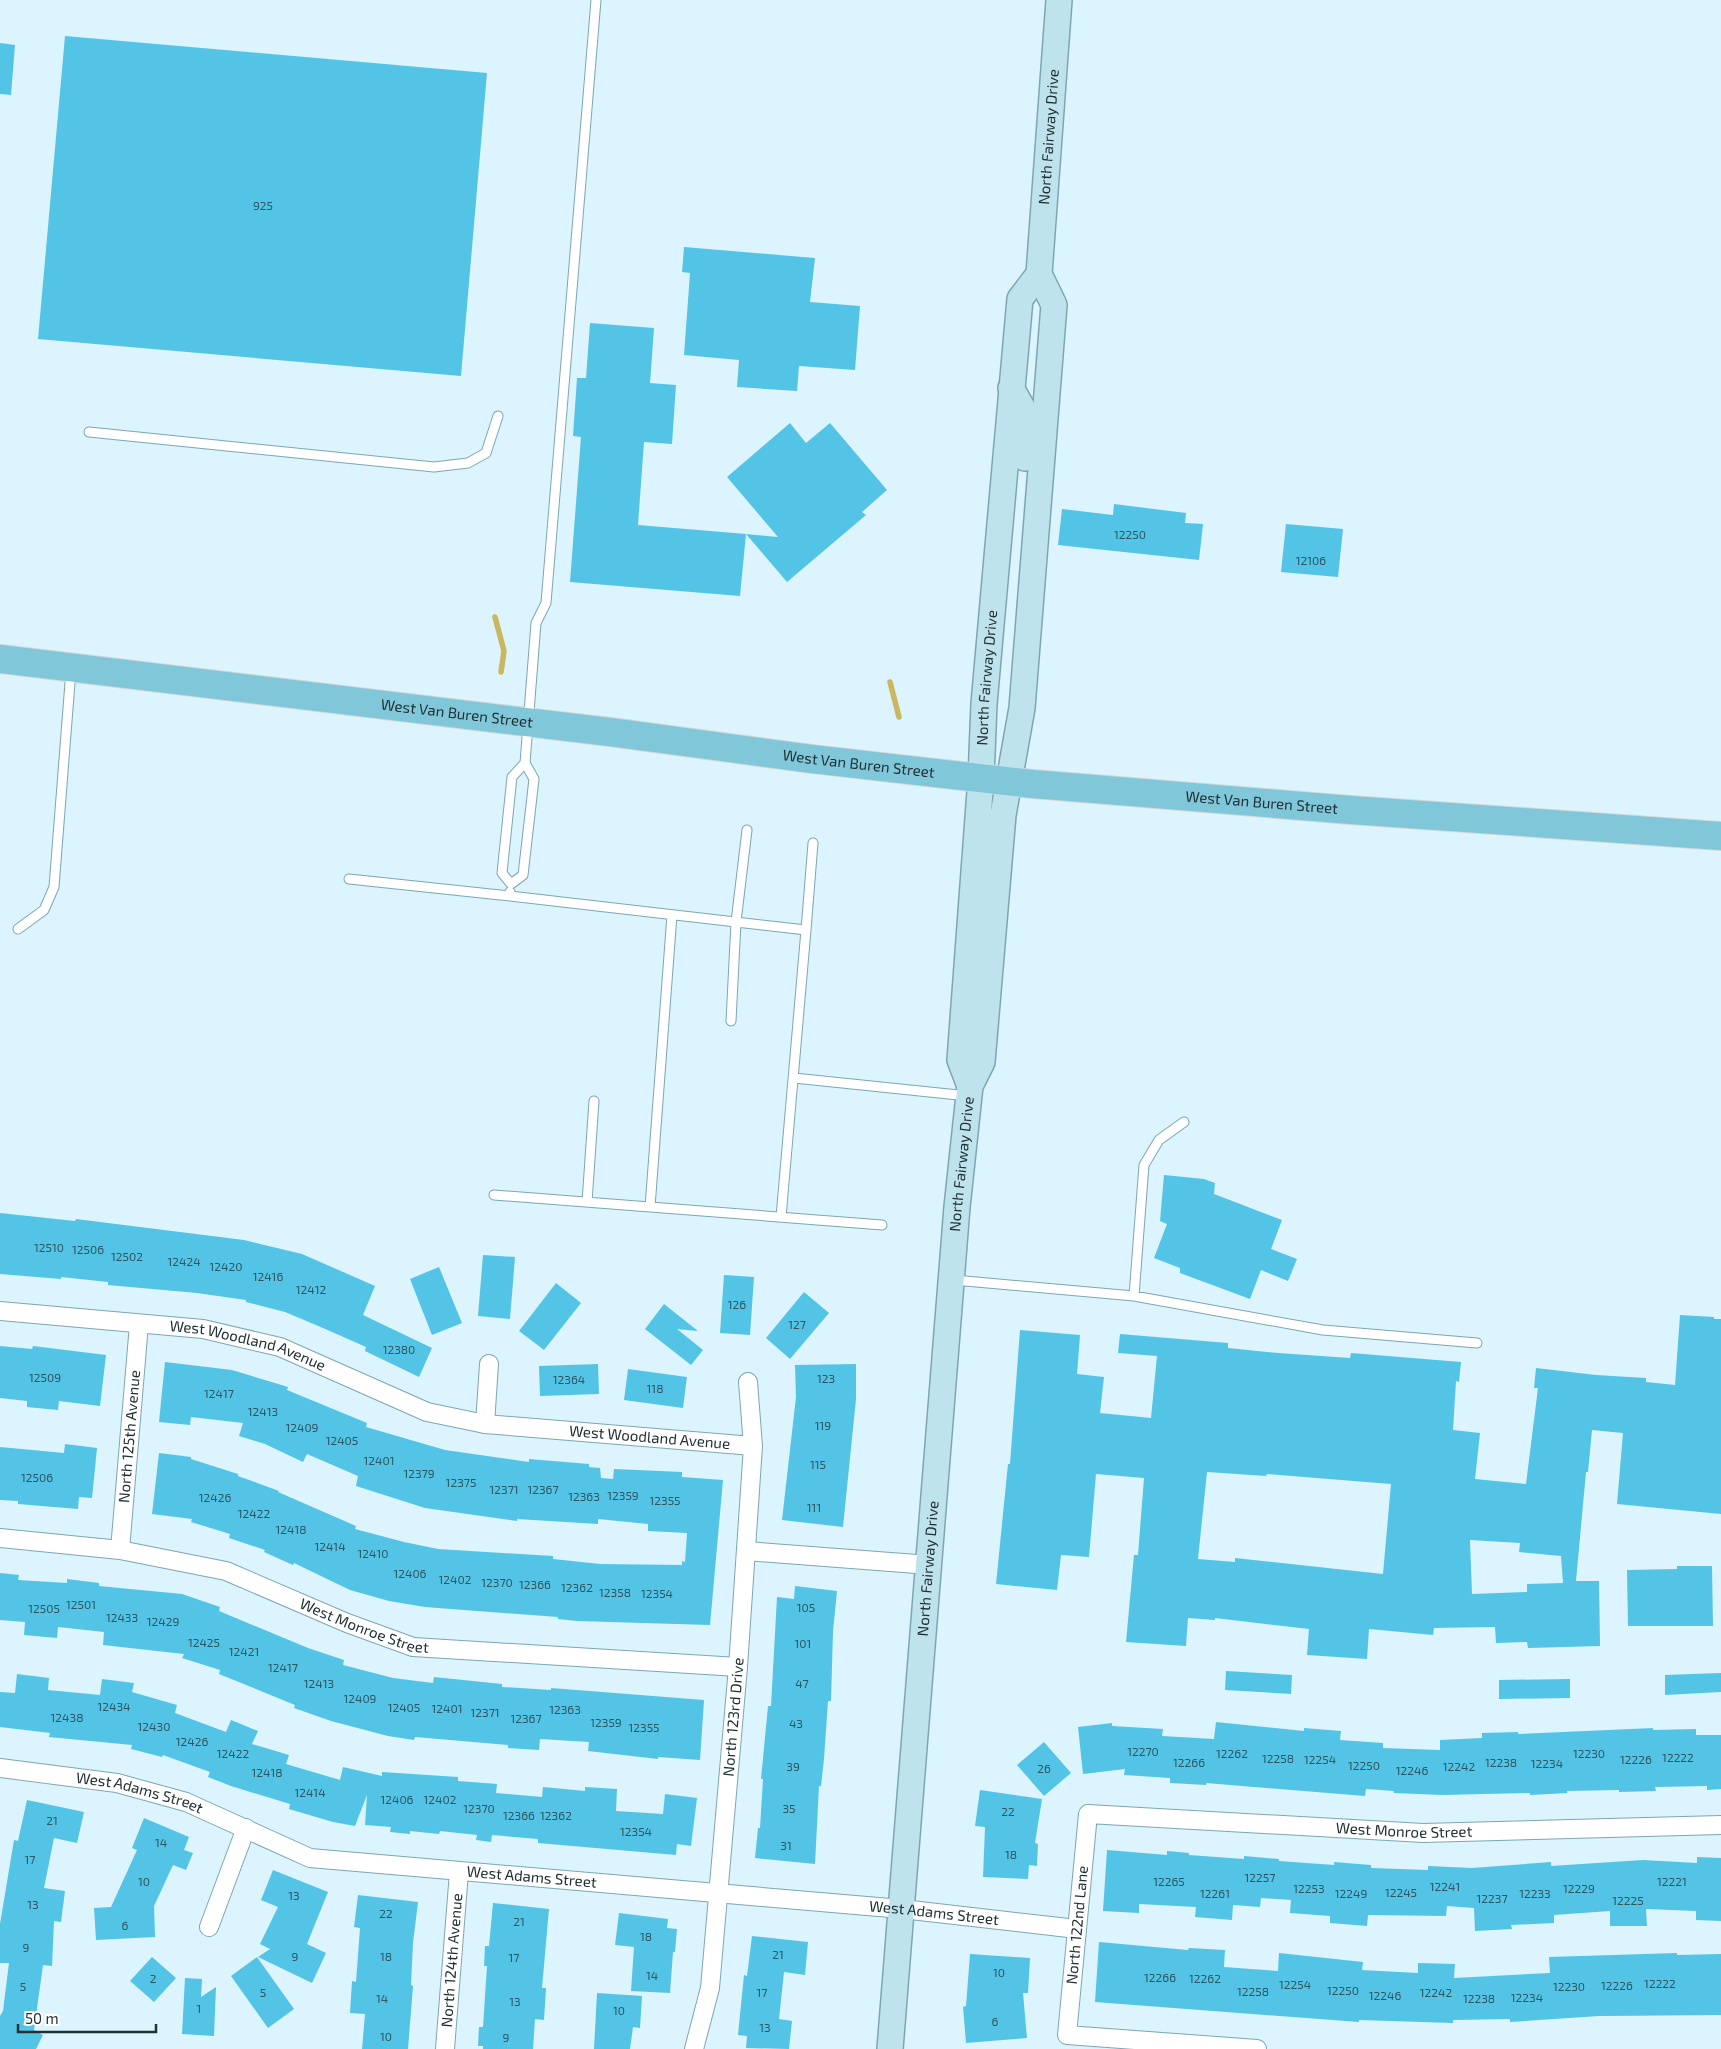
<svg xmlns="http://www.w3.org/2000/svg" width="1721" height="2049" font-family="'Exo 2',sans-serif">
<rect width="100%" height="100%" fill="#dbf4fd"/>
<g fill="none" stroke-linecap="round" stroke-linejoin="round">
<path stroke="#cbb75f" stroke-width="5.5" d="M495,617l9,34 -3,21
M890,682l9,35"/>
</g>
<path fill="#53c4e5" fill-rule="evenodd" d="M65,36l422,37 -26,303 -423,-37z
M0,43l15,2 -4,50 -11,-1z
M684,247l131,11 -5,44 50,4 -5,64 -56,-4 -2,25 -60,-4 2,-27 -55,-5 6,-82 -8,-1z
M590,323l64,5 -4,55 26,2 -4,59 -28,-2 -6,83 108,9 -6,62 -170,-14 11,-145 -8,-1 4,-58h9z
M790,423l16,20 24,-20 57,67 -25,22 4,3 -79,67 -41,-48 32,3 -51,-60z
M1114,504l72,9 -1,10 18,1 -4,36 -141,-15 4,-36 51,6z
M1286,524l57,5 -5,48 -57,-5z
M1164,1175l40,4 11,4 -1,11 68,26 -11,29 26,10 -9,22 -27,-11 -11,29 -70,-26v-5l-26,-10 13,-34 -7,-3z
M0,1213l75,8 1,-2 168,21 58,14 73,32 -12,29 69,33 -13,29 -54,-26 1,-4 -43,-19 -38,-16 -39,-10v-2l-49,-7 -89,-8v-3l-47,-5v2l-61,-5z
M483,1255l32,2 -5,62 -32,-3z
M439,1267l23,56 -30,12 -22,-56z
M724,1275l30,2 -4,58 -30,-2z
M556,1283l25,20 -37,47 -25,-19z
M804,1292l25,21 -39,46 -24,-21z
M664,1304l34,27 -21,-2 26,21 -12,15 -46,-36z
M1680,1315l34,2v2h7v195l-104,-10 6,-71 -31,-3 -4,42h-2l-10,109h23l1,65 -72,2 -1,-6 -31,1 -1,-16 -61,1 -1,7 -64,-6 -2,30 -60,-4 2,-26 -94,-11v2l-27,-2 -2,28 -60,-4 8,-87h4l6,-77 -48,-4 -7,83 -28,-2 -4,35 -61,-6 12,-120h2l10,-134 60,5 -3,39 27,3 -4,36 51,5 6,-62 -39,-3 2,-19 108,9v5l50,5 72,5 1,-5 110,9 -2,20 -3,-1 -3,49 27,3 -5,46 51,5 12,-96h-4l2,-20 60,7 50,3v4l29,3zM1207,1472l59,4 1,-2 124,10 -8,90 -148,-16v4l-37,-3zM1470,1540l50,3 -1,9 42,4 2,27 -36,1v8l-55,2z
M0,1346l32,3 1,-3 73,9 -6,51 -41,-5 -1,9 -31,-3v-6l-27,-3z
M165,1362l67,8 56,17 -1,3 80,33 -1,4 79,23 84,12v-3l60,5v3l11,1 1,10 12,1 1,-10 68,3v5l41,3 -13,145 -133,-4 -19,-2v-2l-133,-10 -36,-6 -39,-11 -56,-27 -1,2 -29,-13 1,-2 -36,-12 1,-4 -39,-12 1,-3 -40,-5 7,-61 32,4v2l47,15v2l41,15 -1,1 78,34 -1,3 49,13 34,7 115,7v3l47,5 82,1v-4l3,1 2,-29 -39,-2v-7l-50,-5v5l-81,-5v2l-92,-13 -69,-22 2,-10 -51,-22 -4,8 -38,-18 -26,-8 4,-13 -52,-6 -1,8 -31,-3z
M598,1364l1,30 -59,2 -1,-30z
M856,1364v35l-13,128 -61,-7 14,-123 -1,-32z
M628,1369l59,8 -4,31 -59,-8z
M65,1444l32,4 -5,50 -13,-1 -1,12 -60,-5v-3l-18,-1v-53l64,6z
M1677,1566h35l1,60h-85l-1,-56 50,-1z
M0,1573l19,2 -1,5 49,3v-4l32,4v3l83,8 38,13 -1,4 89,37 36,12 -1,5 50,13 40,5 1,-6 68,7v3l49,3v-2l153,12 -4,60 -42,-3v2l-70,-8 1,-9 -49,-3 -1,11 -31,-2v-3l-93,-8 -1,3 -26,-4 -57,-15 -37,-13 1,-3 -76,-31 1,-4 -38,-12 2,-4 -81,-9 1,-13 -46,-5 -1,11 -33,-3 1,-13 -25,-2z
M795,1586l42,5 -4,40 -2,70h-3l-4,58 -3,27h-2l-4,78 -60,-6 3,-30h2l3,-49h-2l7,-73h3l6,-109 17,2z
M1226,1671l66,4 -1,19 -66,-4z
M1721,1673v19l-56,3v-20z
M17,1674l32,4 -1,12 52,5 2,-16 32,4 -2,9 45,13 -2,8 51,19 5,-12 27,11 -6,13 37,11 -3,9 54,16 3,-13 39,9v-4l76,5v4l39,3 -1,9 46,4 1,-10 42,4v-4l32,2 -1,22 47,3 2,-20 32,4 -6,48 -14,-2 -1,11 -138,-12v-4l-46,-4 -1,7 -15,-2 1,-5 -37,-4 -1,3 -29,-3v3l-20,-2 1,-5 -26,-2 2,-30 -12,31 -22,-4 -44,-13 1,-5 -59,-18 -23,-9 2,-5 -47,-17 -1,2 -31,-8 1,-4 -83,-8 1,-4 -50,-6v-35l15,1z
M1570,1679v19l-71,1v-19z
M1216,1722l88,9v-3l37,3 -1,9 43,3v5l57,2v-10l42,-2v-5l36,-1v2l135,-6v2l43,-1v6h25v54l-14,1v-4l-52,1 1,4 -37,1v-2l-52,1v2l-37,2v-2l-88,2 -48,-2v-2l-28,-2 -1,7 -159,-13v2l-36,-2v-5l-46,-3 1,-6 -42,5 -5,-47 34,-4v3l51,3 -1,7 52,3z
M1044,1742l27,31 -27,23 -27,-31z
M980,1790l62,9 -7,44 3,1 -1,22 -8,-1 -1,14 -45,-2 2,-50 -10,-1z
M27,1800l57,12 -7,31 -23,-5 -10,50 21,3 -4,31 -7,-1 -2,45 -9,-1 -9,65 9,5 -7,14h-36v-33l3,-5 6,-48h-9v-39l14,-84 4,1z
M144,1818l45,19 -5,13 9,3 -7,17 -13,-5 -19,41 1,31 -59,3 -2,-32 17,-1 26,-57 -5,-2z
M1107,1850l60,5v-4l22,2v2l55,4v-3l35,3v2l55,4v-3l37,3v3l57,2v-4l44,2 79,-6v4l92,-6 54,3v-6l24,1v63l-25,-1v-9l-50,-2 1,17h-37v-15l-56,4v8l-43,2 1,4 -37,2 -1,-23 -27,-2 -1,10 -78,-1 -1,11 -37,-3v-7l-40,-3 1,-13 -30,-2 -1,9 -27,-2 -1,15 -37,-3 1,-10 -57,-3v9l-36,-2z
M273,1870l55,22 -21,52 19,9 -14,30 -54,-26 12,-8 -10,-5 18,-37 -17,-7z
M358,1895l60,7 -5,41 -2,42 2,1 -5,63h-46l3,-35 -15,-1 2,-32 4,1 4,-54 -6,-1z
M493,1903l56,6 -7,79h4l-2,32 -9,-1 -2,30h-50v-3h-5l1,-19h4l4,-61h-3l1,-20h4z
M619,1913l49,6 -1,9 10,1 -2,23h-2l-3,41 -39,-2 3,-44 -19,-2z
M752,1936l56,6 -3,33 -21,-3 -5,47 13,2 -3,28 -43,-1 1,-12 -9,-1 6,-60 3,1z
M1099,1942l89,8 1,-2 36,2 -1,17 54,4 1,-18 84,9 -1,8 56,3v-10l37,1 -1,14 96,-5 -1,-16 128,-4v2l44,-1v61l-122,1 -89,6v-3l-57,1v3l-94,-3v2l-264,-20z
M970,1954l60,4 -2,35h-5l4,45 -61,5 -3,-36 3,-1z
M152,1957l24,21 -22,24 -24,-21z
M257,1957l37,52 -26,19 -37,-52z
M185,1978l17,1 -1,18 15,-10 -2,49 -32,-2z
M597,1993l45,3 -2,32 -7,-1 -3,22h-36z"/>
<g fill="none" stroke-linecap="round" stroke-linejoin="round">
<g stroke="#7da6b3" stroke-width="11">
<path id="lane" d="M89,432l345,35 34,-4 18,-10 12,-37
M525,763l-13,14 -10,96 9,11 12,-9 11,-96 -9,-16 11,-140 10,-20 50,-603
M349,879l161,17v-4
M510,896l296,34 7,-87
M18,929l26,-19 10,-23 17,-217
M731,1021l5,-99 11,-92
M794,1078l174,18
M494,1195l156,12 22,-292
M587,1202l7,-101
M650,1207l232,18
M781,1217l25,-287
M954,1280l180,16 189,34 154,13
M1134,1296l10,-131 15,-25 25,-18"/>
</g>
<g stroke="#7da6b3" stroke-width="20">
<g id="street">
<path id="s1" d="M0,1311l203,18 77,18 147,65 58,12 268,22"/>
<path d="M485,1424l4,-60"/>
<path id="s2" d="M0,1538l120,12 106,21 121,52 66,24 325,20"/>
<path id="s3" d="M120,1550l19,-226"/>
<path d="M746,1551l184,14"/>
<path id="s4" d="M0,1768l117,15 69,19 124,56 592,51 175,20"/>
<path d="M209,1927l37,-99"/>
<path id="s5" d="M445,2049l14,-177"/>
<path id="s6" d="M694,2049l16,-61 28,-321 15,-221 -5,-64"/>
<path id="s7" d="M1257,2049l-190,-14 21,-221 335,19 298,-8"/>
</g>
</g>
<g stroke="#7da6b3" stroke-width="28">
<g id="secondary">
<path d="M1011,388l16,28 -2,42"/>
<path id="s8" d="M970,1086l-10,-26 21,-282 3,-74 36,-405 19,-25"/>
<path id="s9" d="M890,2049l67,-842 13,-121 12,-24 21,-247 19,-107 32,-403 -15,-31 20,-274"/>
</g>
</g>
<g stroke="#d2d6d7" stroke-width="30">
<g id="primary">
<path id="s10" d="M0,659l610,73 202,27 221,25 318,26 370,26"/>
</g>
</g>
<use href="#lane" stroke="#fff" stroke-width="9"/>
<use href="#street" stroke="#fff" stroke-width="18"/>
<use href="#secondary" stroke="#bfe3ed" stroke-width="25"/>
<use href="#primary" stroke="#80c7da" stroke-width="28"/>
</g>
<g text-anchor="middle" stroke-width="4.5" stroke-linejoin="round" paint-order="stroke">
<g font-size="12" fill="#2d5662">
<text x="263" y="210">925</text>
<text x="1130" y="539">12250</text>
<text x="1311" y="565">12106</text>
<text x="49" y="1252">12510</text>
<text x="88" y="1254">12506</text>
<text x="127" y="1261">12502</text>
<text x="184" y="1266">12424</text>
<text x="226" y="1271">12420</text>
<text x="268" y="1281">12416</text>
<text x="311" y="1294">12412</text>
<text x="737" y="1309">126</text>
<text x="797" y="1329">127</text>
<text x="399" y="1354">12380</text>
<text x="45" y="1382">12509</text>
<text x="826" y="1383">123</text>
<text x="569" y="1384">12364</text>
<text x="655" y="1393">118</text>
<text x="219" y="1398">12417</text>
<text x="263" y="1416">12413</text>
<text x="823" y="1430">119</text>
<text x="302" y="1432">12409</text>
<text x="342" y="1445">12405</text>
<text x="379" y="1465">12401</text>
<text x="818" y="1469">115</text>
<text x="419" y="1478">12379</text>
<text x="37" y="1482">12506</text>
<text x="461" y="1487">12375</text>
<text x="504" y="1494">12371</text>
<text x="543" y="1494">12367</text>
<text x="623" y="1500">12359</text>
<text x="584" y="1501">12363</text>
<text x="215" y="1502">12426</text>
<text x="665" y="1505">12355</text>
<text x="814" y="1512">111</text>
<text x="254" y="1518">12422</text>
<text x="291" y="1534">12418</text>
<text x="330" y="1551">12414</text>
<text x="373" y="1558">12410</text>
<text x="410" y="1578">12406</text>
<text x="455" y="1584">12402</text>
<text x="497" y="1587">12370</text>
<text x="535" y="1589">12366</text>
<text x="577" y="1592">12362</text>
<text x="615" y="1597">12358</text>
<text x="657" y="1598">12354</text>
<text x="81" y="1609">12501</text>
<text x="806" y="1612">105</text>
<text x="44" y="1613">12505</text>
<text x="122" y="1622">12433</text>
<text x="163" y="1626">12429</text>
<text x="204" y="1647">12425</text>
<text x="803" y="1648">101</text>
<text x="244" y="1656">12421</text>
<text x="283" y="1672">12417</text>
<text x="319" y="1688">12413</text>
<text x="802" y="1688">47</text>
<text x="360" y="1703">12409</text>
<text x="114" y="1711">12434</text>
<text x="404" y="1712">12405</text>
<text x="447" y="1713">12401</text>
<text x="565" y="1714">12363</text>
<text x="485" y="1717">12371</text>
<text x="67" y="1722">12438</text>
<text x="526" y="1723">12367</text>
<text x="606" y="1727">12359</text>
<text x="796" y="1728">43</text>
<text x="154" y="1731">12430</text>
<text x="644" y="1732">12355</text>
<text x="192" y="1746">12426</text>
<text x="1143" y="1756">12270</text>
<text x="233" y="1758">12422</text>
<text x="1232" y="1758">12262</text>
<text x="1589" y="1758">12230</text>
<text x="1678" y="1762">12222</text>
<text x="1278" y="1763">12258</text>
<text x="1320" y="1764">12254</text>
<text x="1636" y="1764">12226</text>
<text x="1189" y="1767">12266</text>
<text x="1501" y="1767">12238</text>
<text x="1547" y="1768">12234</text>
<text x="1364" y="1770">12250</text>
<text x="793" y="1771">39</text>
<text x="1459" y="1771">12242</text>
<text x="1044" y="1773">26</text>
<text x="1412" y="1775">12246</text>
<text x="267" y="1777">12418</text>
<text x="310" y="1797">12414</text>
<text x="397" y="1804">12406</text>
<text x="440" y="1804">12402</text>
<text x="479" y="1813">12370</text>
<text x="789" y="1813">35</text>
<text x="1008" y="1816">22</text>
<text x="519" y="1820">12366</text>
<text x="556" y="1820">12362</text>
<text x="52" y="1825">21</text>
<text x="636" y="1836">12354</text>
<text x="161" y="1847">14</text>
<text x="786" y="1850">31</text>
<text x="1011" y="1859">18</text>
<text x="30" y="1864">17</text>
<text x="1260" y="1882">12257</text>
<text x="144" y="1886">10</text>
<text x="1169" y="1886">12265</text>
<text x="1672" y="1886">12221</text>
<text x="1445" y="1891">12241</text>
<text x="1309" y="1893">12253</text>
<text x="1579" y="1893">12229</text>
<text x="1401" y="1897">12245</text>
<text x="1215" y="1898">12261</text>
<text x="1351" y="1898">12249</text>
<text x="1535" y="1898">12233</text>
<text x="294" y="1900">13</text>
<text x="1492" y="1903">12237</text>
<text x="1628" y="1905">12225</text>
<text x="33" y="1909">13</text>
<text x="386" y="1918">22</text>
<text x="519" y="1926">21</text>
<text x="125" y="1930">6</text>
<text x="646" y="1941">18</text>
<text x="26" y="1952">9</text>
<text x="778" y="1959">21</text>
<text x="295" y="1961">9</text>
<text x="386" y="1961">18</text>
<text x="514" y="1962">17</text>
<text x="999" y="1977">10</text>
<text x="652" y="1980">14</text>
<text x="1160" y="1982">12266</text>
<text x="153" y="1983">2</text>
<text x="1205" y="1983">12262</text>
<text x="1660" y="1988">12222</text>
<text x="1295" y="1989">12254</text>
<text x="1617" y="1990">12226</text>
<text x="23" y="1991">5</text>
<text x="1569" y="1991">12230</text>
<text x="1343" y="1995">12250</text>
<text x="1253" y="1996">12258</text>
<text x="263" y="1997">5</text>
<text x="762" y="1997">17</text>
<text x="1436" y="1997">12242</text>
<text x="1385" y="2000">12246</text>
<text x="1527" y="2002">12234</text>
<text x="382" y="2003">14</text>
<text x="1479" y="2003">12238</text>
<text x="515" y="2006">13</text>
<text x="199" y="2013">1</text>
<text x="619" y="2015">10</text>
<text x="995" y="2026">6</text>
<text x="765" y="2032">13</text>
<text x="386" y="2041">10</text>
<text x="506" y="2042">9</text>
</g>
<g font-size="15" fill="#203136" stroke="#fff">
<text dy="5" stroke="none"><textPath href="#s9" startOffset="1926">North Fairway Drive</textPath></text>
<text dy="5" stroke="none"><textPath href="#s8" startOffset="411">North Fairway Drive</textPath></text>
<text dy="5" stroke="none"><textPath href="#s10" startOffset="460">West Van Buren Street</textPath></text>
<text dy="5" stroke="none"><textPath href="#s10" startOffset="865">West Van Buren Street</textPath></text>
<text dy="5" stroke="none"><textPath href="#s10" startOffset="1270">West Van Buren Street</textPath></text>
<text dy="5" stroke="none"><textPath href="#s9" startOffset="888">North Fairway Drive</textPath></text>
<text dy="5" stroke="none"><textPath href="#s1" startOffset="251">West Woodland Avenue</textPath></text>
<text dy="5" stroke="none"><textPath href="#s3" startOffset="114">North 125th Avenue</textPath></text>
<text dy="5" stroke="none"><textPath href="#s1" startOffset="668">West Woodland Avenue</textPath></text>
<text dy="5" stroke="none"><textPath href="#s9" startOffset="482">North Fairway Drive</textPath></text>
<text dy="5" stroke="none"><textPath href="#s2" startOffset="378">West Monroe Street</textPath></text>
<text dy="5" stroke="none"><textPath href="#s6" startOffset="335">North 123rd Drive</textPath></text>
<text dy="5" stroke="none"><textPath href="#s4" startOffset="142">West Adams Street</textPath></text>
<text dy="5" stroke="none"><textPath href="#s7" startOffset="729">West Monroe Street</textPath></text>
<text dy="5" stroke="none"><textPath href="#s4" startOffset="548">West Adams Street</textPath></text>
<text dy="5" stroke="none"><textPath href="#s4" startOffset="952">West Adams Street</textPath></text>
<text dy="5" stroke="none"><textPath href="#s7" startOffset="301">North 122nd Lane</textPath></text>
<text dy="5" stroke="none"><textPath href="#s5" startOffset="89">North 124th Avenue</textPath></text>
</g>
</g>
<path d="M18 2024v8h138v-8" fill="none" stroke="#203136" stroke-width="2.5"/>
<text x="25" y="2024" font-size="15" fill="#203136" stroke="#ffffff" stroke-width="4" paint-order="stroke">50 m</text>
</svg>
